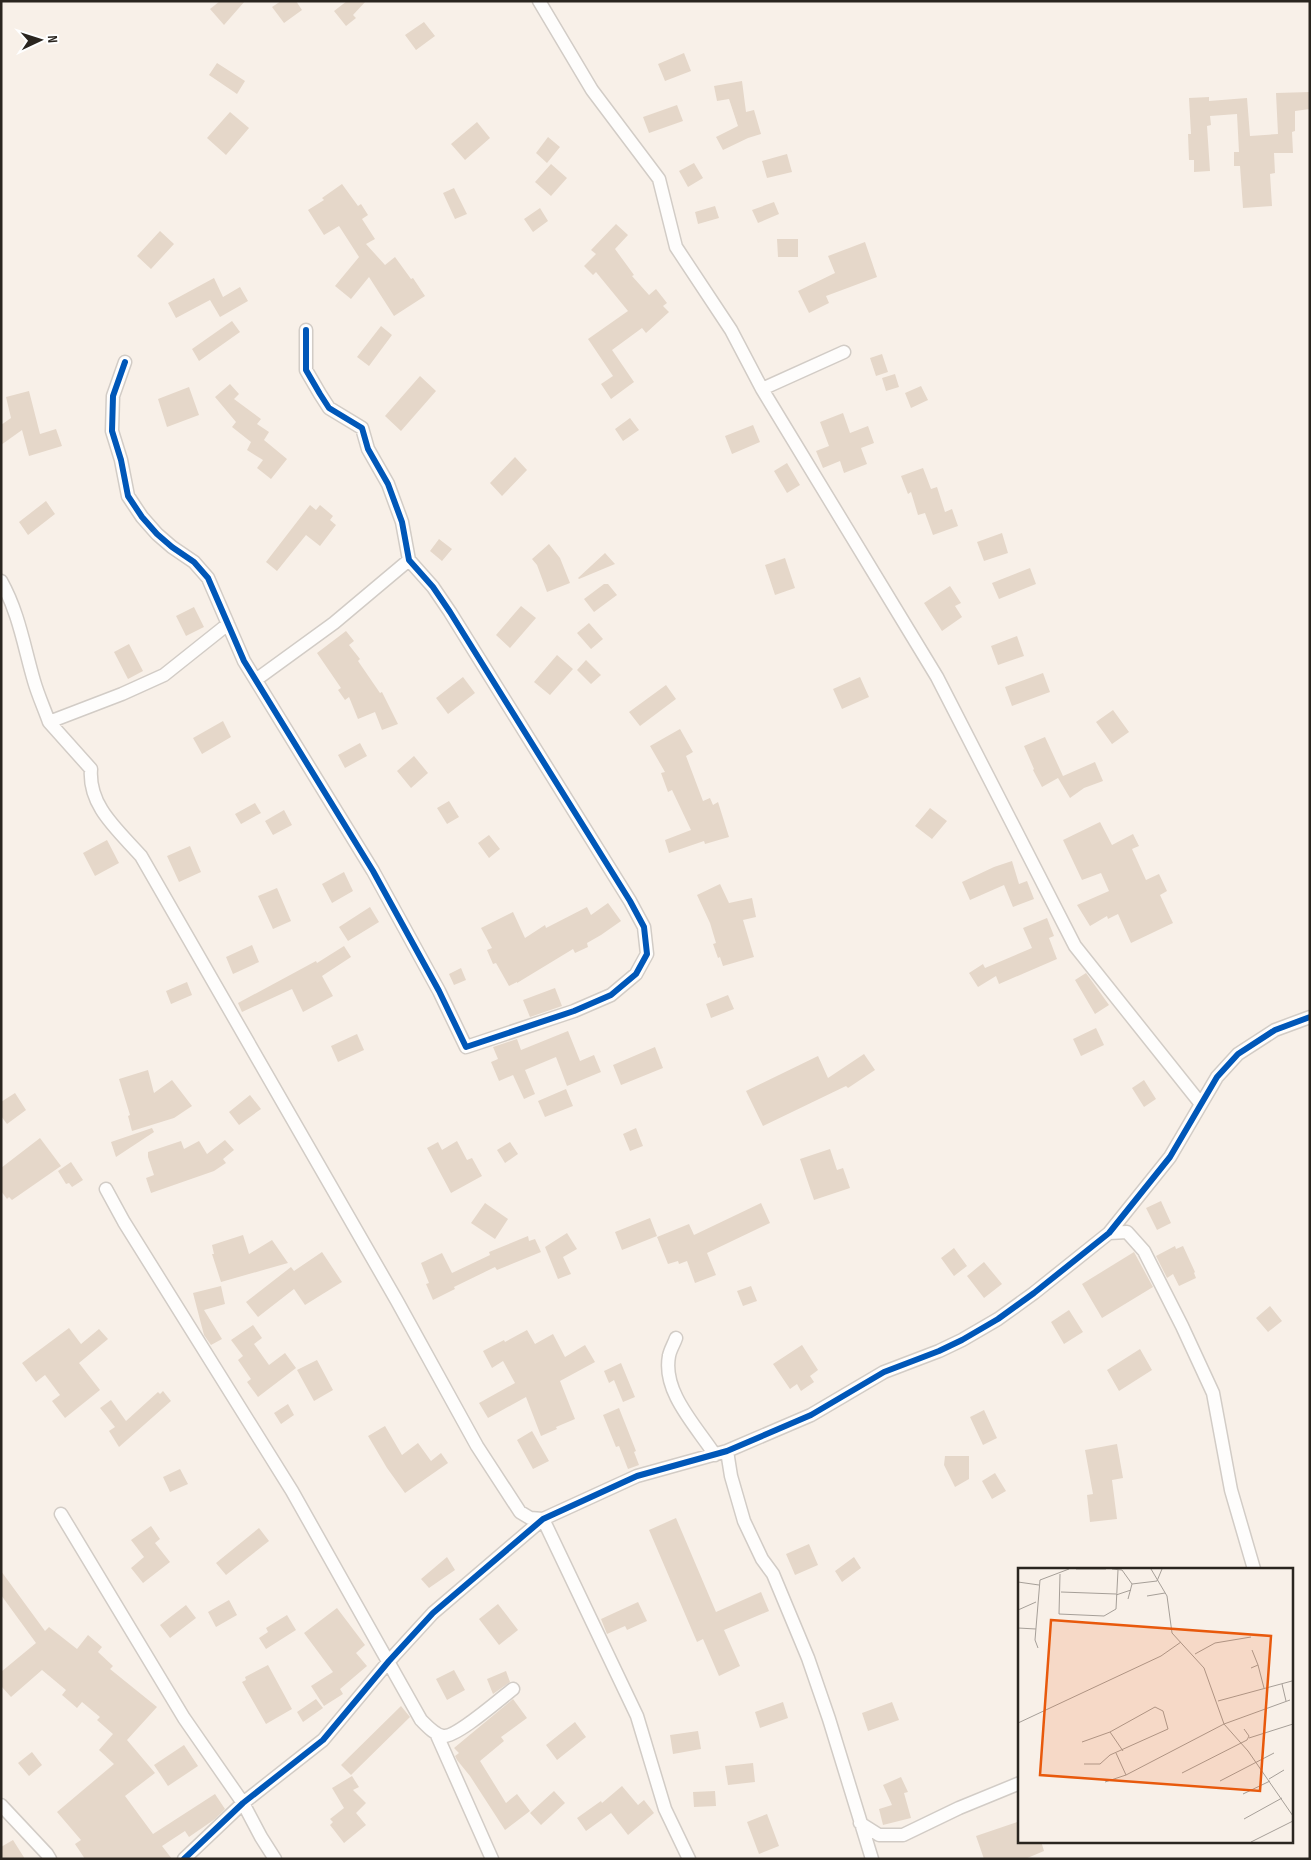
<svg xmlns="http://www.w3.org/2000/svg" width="1311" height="1860" font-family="'Sofia Sans Condensed',sans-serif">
<rect width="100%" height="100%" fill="#f8f0e8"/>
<path fill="#e5d7c9" d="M220,1h25l-21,24 -14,-16z
M281,1h15l6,9 -18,13 -12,-16z
M347,1h19l-13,14 3,3 -10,8 -12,-15z
M424,22l11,14 -19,14 -11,-15z
M684,53l7,18 -26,10 -7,-17z
M217,63l28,18 -8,13 -28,-19z
M742,81l4,31 8,-2 7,24 -13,4 -25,12 -7,-13 22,-11 -9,-27 -12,2 -3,-15z
M1310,92v17l-15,2v20l-3,1 1,21h-19l1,20 -5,1 2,32 -29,2 -3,-42h-6v-14h5l-2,-38 -27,2 1,9 -4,1 3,45 -16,1v-12h-5l-1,-26h3l-2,-36 20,-1v4l38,-3 3,38 28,-2 -2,-41z
M677,105l6,16 -34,12 -6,-16z
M230,112l19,16 -23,27 -19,-17z
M477,122l13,16 -25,22 -14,-16z
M548,137l12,10 -13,16 -11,-10z
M787,154l5,18 -25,6 -5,-17z
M694,163l9,15 -15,9 -9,-16z
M551,164l16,14 -16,18 -16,-14z
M342,184l16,22 3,-2 7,11 -6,4 13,20 -9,5 19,21 10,-8 16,22 2,-1 12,18 -31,20 -25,-39 -18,22 -16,-13 24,-29 -20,-31 -15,9 -16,-25 16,-10 -2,-2z
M454,188l13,26 -12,5 -12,-26z
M774,202l5,12 -21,9 -6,-13z
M715,206l4,12 -21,6 -3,-12z
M540,208l8,13 -15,11 -9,-13z
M616,224l12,11 -13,14 19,26 -2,1 17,19 7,-6 11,14 -4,3 6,6 -23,21 -4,-5 -30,22 22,32 -23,17 -10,-15 12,-8 -25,-37 40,-28 -32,-39 -3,3 -9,-9 12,-12 -5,-4z
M160,231l14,13 -23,25 -14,-13z
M777,239h21v18h-20z
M865,242l12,35 -51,19 3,7 -20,10 -11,-22 37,-18 -7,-17z
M214,278l9,19 17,-10 8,14 -28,16 -10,-17 -34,18 -8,-15z
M232,321l8,11 -41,29 -7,-12z
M381,326l11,9 -23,31 -12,-9z
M882,354l6,18 -12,4 -6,-18z
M895,374l4,13 -13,4 -4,-13z
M420,376l16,15 -35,40 -16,-15z
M230,384l9,10 -5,5 27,20 -4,5 12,8 -5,8 23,19 -16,20 -14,-11 6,-8 -16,-10 4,-8 -19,-15 4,-5 -21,-25z
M921,386l7,14 -17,8 -6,-15z
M189,387l10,28 -32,12 -9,-28z
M29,391l11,43 16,-5 6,17 -33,10 -7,-26 -21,15v-20l10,-7 -5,-21z
M843,413l7,20 18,-7 6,17 -13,5 6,16 -23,9 -4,-12 -17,7 -7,-17 13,-5 -9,-24z
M630,418l9,12 -16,11 -8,-12z
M753,425l7,17 -28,12 -7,-18z
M515,457l12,13 -25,26 -12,-13z
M787,463l13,22 -13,8 -13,-22z
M923,468l8,21 6,-2 8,25 7,-3 6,17 -25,9 -8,-22 -7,2 -7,-23 -3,2 -7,-18z
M46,501l9,13 -27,21 -9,-13z
M310,505l6,5 4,-5 13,11 -3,4 6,5 -16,21 -14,-11 -29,36 -11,-9z
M1002,533l6,20 -24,8 -7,-19z
M439,539l13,10 -10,12 -12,-10z
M549,544l11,14 10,25 -23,9 -10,-27 -5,-6z
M605,553l10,11 -36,15 -1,-1z
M785,558l10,30 -20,7 -10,-30z
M1030,568l6,16 -37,15 -7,-16z
M604,584h4l9,11 -23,17 -10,-13z
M950,586l11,17 -6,3 7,11 -20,14 -18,-28z
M521,606l15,12 -26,30 -14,-13z
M194,607l10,20 -18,9 -10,-20z
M589,623l14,16 -12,10 -14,-16z
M346,631l8,10 -5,4 11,14 -2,2 22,32 2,-1 16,32 -16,6 -7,-18 -17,7 -9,-22 -4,3 -7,-10 3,-2 -24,-35z
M1017,636l7,20 -26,9 -7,-19z
M129,644l14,27 -15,8 -14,-27z
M557,655l16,14 -23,26 -16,-13z
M586,660l15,15 -10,9 -14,-14z
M1043,673l7,19 -38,14 -7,-19z
M463,677l12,16 -27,21 -12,-16z
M860,677l9,20 -27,12 -9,-20z
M666,685l10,14 -36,27 -11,-14z
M1113,710l16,22 -17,12 -16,-22z
M223,721l8,16 -29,17 -9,-16z
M680,729l13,23 -7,4 17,45 7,-3 3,7 5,-3 11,35 -24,7 -1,-3 -35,12 -4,-13 26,-10 -19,-40 -4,2 -7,-19 4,-1 -15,-26z
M1045,737l18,39 32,-14 8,19 -19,7 -14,10 -12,-20 -16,9 -9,-17 1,-1 -10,-23z
M360,743l7,13 -22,12 -7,-13z
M414,756l14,17 -17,15 -14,-17z
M449,801l10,16 -12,7 -10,-16z
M255,803l6,10 -20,11 -6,-10z
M930,808l17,13 -15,18 -17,-13z
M284,810l8,15 -19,10 -8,-14z
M1100,822l12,23 21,-11 6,12 -7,3 14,31 13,-6 8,17 -7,4 13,28 -42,20 -13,-29 -10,5 -1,-3 -17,10 -13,-21 32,-14 -8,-18 -19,7 -19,-40z
M489,835l11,14 -11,9 -11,-15z
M107,840l12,23 -24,13 -12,-23z
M190,846l11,26 -22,10 -12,-26z
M1012,861l7,23 8,-3 7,18 -21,8 -9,-22 -34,15 -8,-18 32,-15z
M344,872l9,19 -21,12 -10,-19z
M720,884l9,19 23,-5 4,19 -13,3 11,37 -31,9 -3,-9 -2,1 -5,-14 3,-1 -6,-20 -13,-28z
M277,888l14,33 -18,8 -15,-33z
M608,903l13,18 -20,14 -14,8 1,4 -13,6 -2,-4 -56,34v-1l-8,4 -13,-23 -3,1 -6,-14 5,-2 -11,-20 32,-16 12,26 20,-13 1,3 41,-21 4,8z
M370,907l9,15 -31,19 -9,-14z
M1047,918l7,18 -5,2 8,21 -58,25 -3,-8 -18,11 -9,-14 14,-9 2,4 47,-20 -9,-20z
M252,945l7,17 -26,12 -7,-17z
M344,946l7,11 -29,19 11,20 -30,16 -11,-23 -50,23 -4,-9 78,-42 1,2z
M461,968l5,12 -12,5 -5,-11z
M1086,973l23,32 -14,9 -20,-34z
M187,982l5,13 -21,9 -5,-13z
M555,988l7,18 -32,11 -7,-17z
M728,995l6,14 -23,9 -5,-14z
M1096,1028l8,17 -23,11 -8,-17z
M568,1031l12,30 14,-6 7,17 -34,14 -11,-29 -31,13 10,24 -11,5 -11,-24 -14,6 -8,-19 7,-3 -5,-12 24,-8 4,11z
M357,1034l7,16 -26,12 -7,-16z
M655,1047l8,21 -42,17 -8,-20z
M864,1054l11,16 -27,18 -2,-2 -83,40 -17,-35 72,-35 10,22z
M148,1070l6,23 18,-13 20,26 -18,12 -42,13 -4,-15 2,-1 -11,-36z
M1144,1080l12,19 -12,8 -12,-19z
M566,1089l7,17 -28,11 -7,-16z
M15,1093l11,17 -19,14 -6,-8v-14z
M250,1095l11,14 -22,16 -10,-13z
M152,1128l2,4 -38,25 -5,-15z
M636,1128l7,18 -13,5 -7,-17z
M40,1138l21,28 -49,34 -3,-3 -2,2 -6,-8v-23z
M225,1140l9,10 -11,9 3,4 -12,8 -63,22 -5,-15 8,-3 -6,-18v-5l33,-11 3,8 15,-8 8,13z
M457,1141l10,19 5,-2 10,18 -31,17 -24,-45 11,-6 4,8z
M510,1142l8,12 -13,9 -8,-13z
M830,1149l7,21 6,-2 7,20 -36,12 -14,-41z
M71,1162l12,18 -11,7 -3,-4 -3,1 -8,-13z
M1161,1201l10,22 -14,7 -11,-22z
M485,1203l23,16 -13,20 -24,-16z
M761,1203l9,20 -63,30 9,22 -21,8 -8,-22 -8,3 -1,-3 -10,3 -11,-27 32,-13 5,11z
M650,1218l7,18 -35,14 -7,-18z
M567,1233l10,16 -14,8 8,17 -13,5 -13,-32z
M243,1235l6,19 23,-14 16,23 -67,19 -9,-28h2l-2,-9z
M528,1236l1,5 6,-2 6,13 -44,18 -2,-3 -41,20 1,2 -22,11 -7,-16 3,-1 -8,-20 21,-10 10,20 38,-18 -1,-3z
M1175,1246l1,3 7,-3 12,26 -1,1 2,5 -17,8 -6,-12 -6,4 -11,-22z
M954,1248l13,18 -13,10 -13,-18z
M322,1252l20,30 -37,23 -11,-16 -36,28 -12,-15 45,-35 3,4z
M1134,1252l19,35 -51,31 -20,-34z
M984,1262l18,22 -18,14 -17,-22z
M221,1286l4,18 -21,6 18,29 -11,6 -7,-10 -11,-42z
M751,1286l6,15 -14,5 -6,-15z
M1270,1306l12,15 -14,11 -12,-14z
M1069,1310l14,22 -19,12 -13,-22z
M253,1325l9,13 -8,6 15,21 16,-12 11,15 -38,29 -11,-15 4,-3 -13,-19 5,-4 -12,-16z
M69,1328l12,16 18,-15 9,10 -29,24 21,27 -35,28 -13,-17 8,-6 -15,-20 -9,7 -14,-19z
M527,1330l8,14 18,-10 12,23 20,-12 10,17 -35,19 15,38 -19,8 1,2 -16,7 -15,-39 -38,21 -9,-15 36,-20 -12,-22 -11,7 -9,-17 21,-11 1,2z
M802,1345l16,25 -8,6 4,6 -13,9 -4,-7 -7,5 -17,-25z
M1140,1349l12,21 -33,21 -12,-21z
M317,1360l16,30 -19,11 -17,-31z
M621,1363l14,34 -12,5 -9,-22 -5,3 -5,-12z
M163,1391l8,10 -52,46 -10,-16 6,-4 -15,-19 11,-8 15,21 32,-29 2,2z
M288,1404l6,11 -13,9 -7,-11z
M619,1408l17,43 -2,1 5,13 -11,4 -9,-23 -3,1 -13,-32z
M984,1410l13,28 -14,7 -13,-28z
M385,1426l17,29 16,-12 13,18 10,-8 7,10 -43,30 -18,-25 -19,-32z
M532,1431l17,30 -16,8 -16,-29z
M1117,1444l6,34 -11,2 5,39 -27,3 -3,-27 6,-1 -8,-44z
M945,1456h24v23l-14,8 -11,-22z
M180,1469l8,15 -18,8 -7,-15z
M995,1473l11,18 -14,8 -10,-18z
M676,1518l40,94 45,-20 8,19 -45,19 16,36 -21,10 -16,-37 -6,3 -48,-112z
M151,1526l9,13 -5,4 15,19 -27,21 -12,-15 13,-11 -13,-17z
M259,1528l10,13 -43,34 -10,-12z
M809,1544l9,21 -23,10 -9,-21z
M447,1557l8,13 -26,18 -8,-9z
M854,1557l7,11 -19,14 -7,-11z
M1,1571l44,60 4,-4 28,22 11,-14 14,12 -4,5 15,14 -3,3 47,38 -30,33 28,33 -30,23 28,38 62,-40 10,15 -10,10 -26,18 -4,-6 -23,15 10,13h-87l-10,-15 6,-4 -24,-28 57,-48 -15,-14 14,-16 -16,-14 3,-3 -18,-15 -5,6 -15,-13 4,-5 -24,-20 -31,27 -10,-11v-14l35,-29 -35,-48z
M229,1600l8,15 -21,12 -8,-15z
M638,1602l9,19 -20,9 -2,-4 -18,8 -6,-15z
M498,1604l20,26 -19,15 -20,-26z
M186,1605l10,13 -26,20 -10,-13z
M337,1608l28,37 -9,8 11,13 -27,23 3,5 -19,12 -13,-20 22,-14 -29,-39z
M287,1615l9,15 -30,19 -7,-11 9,-6 -2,-4z
M268,1665l24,44 -26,15 -24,-42 4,-2 -1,-3z
M454,1670l11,20 -18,10 -11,-21z
M506,1671l4,11 -17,12 -6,-15z
M316,1699l7,9 -20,14 -6,-10z
M513,1699l14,19 -26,19 3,4 -24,20 26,42 11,-9 13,17 -25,19 -35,-54 -13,-16 -2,-4 4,-3 -5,-5z
M783,1702l5,16 -28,10 -5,-16z
M892,1702l7,18 -31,11 -6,-18z
M401,1706l9,11 -59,58 -10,-10z
M575,1722l11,15 -29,23 -11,-15z
M698,1731l3,18 -28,5 -3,-19z
M184,1745l14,21 -30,20 -14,-21z
M32,1752l10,13 -13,11 -11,-13z
M753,1763l2,19 -27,3 -3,-19z
M352,1776l7,11 -6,3 13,13 -10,10 10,12 -22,18 -14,-18 3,-3 -3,-3 14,-11 -12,-20z
M901,1777l7,15 -4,1 7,25 -28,7 -4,-16 13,-4 -9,-20z
M622,1786l16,19 6,-5 10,13 -26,22 -17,-22 -25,18 -9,-13 24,-17 1,2z
M554,1791l11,12 -24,22 -11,-12z
M715,1791l1,15 -22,1 -1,-15z
M767,1814l12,32 -20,8 -12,-32z
M1020,1821v20h21l3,10 -19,8h-41l-8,-23z
M13,1840l12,19h-24v-12z"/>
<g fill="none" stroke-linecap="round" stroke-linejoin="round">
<g stroke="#d2ccc6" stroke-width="15">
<path id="minor" d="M539,1l53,89 67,89 17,68 55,83 31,59 175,288 138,269 126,158
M125,362l-12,34 -1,35 9,29 7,36 14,21 15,17 15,13 22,15 14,16 36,83 129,210 66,120 27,56 108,-36 37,-16 25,-21 11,-20 -3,-27 -14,-26 -180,-289 -17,-25 -24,-27 -7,-38 -14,-38 -20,-35 -6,-21 -33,-20 -9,-14 -14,-24v-40
M762,389l82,-37
M1,581c18,32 23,66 33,100 4,14 10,27 15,41l73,-28 42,-19 64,-51
M257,679l77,-56 75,-63
M49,722l42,47c-3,37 27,61 50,87l256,445 80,145 43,66 10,6 13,1 94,197 28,93 24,50
M106,1189l18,33 168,269 129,229c6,6 14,15 22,16 13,2 58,-38 70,-47
M1109,1233l18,-1 17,19 38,75 31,67 18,97 23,79
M676,1338c-2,6 -6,12 -7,18 -7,36 28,71 46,99
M727,1451l4,25 13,45 18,38 11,15 35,84 21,61 43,140
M61,1514l123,204 59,85 18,34 14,22
M436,1733l56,126
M1,1805l46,49 3,5
M860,1823l19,12h24l56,-27 61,-25
M184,1859l59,-56 80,-63 66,-79 44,-48 110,-94 94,-43 90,-25 84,-36 73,-43 55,-21 23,-11 36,-21 36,-26 75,-60 61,-76 47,-80 21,-23 37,-24 35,-13"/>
</g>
<use href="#minor" stroke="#fefdfc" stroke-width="12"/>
<g stroke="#fff" stroke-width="9">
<path id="cycleway" d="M125,362l-12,34 -1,35 9,29 7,36 14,21 15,17 15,13 22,15 14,16 36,83 129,210 66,120 27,56 108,-36 37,-16 25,-21 11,-20 -3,-27 -14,-26 -180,-289 -17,-25 -24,-27 -7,-38 -14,-38 -20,-35 -6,-21 -33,-20 -9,-14 -14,-24v-40
M184,1859l59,-56 80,-63 66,-79 44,-48 110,-94 94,-43 90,-25 84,-36 73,-43 55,-21 23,-11 36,-21 36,-26 75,-60 61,-76 47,-80 21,-23 37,-24 35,-13"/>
</g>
<use href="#cycleway" stroke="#0057b8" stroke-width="6"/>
</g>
<g transform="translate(1018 1568)">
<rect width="275" height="275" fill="#f8f0e8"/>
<path fill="none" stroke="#a69f98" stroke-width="1" d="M58,1h30M94,1l10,1 10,14 25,-3 5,-12M133,1l16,27 5,37 32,35 20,56 24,27 45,65M42,6l-1,40 45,2 12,-7 2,-39M0,14l21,3M43,24l55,2M98,27l15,-5M129,28l18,-3M110,31l4,-15M0,42l18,-8M0,60l18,1M20,80l-3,-8 5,-60 29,-11M234,82l6,15M177,86l20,-11 36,-6M233,100l7,-3 6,23M264,116l4,17M200,133l74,-20M0,155l143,-67 20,-14M92,164l13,19M231,170l44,-14M64,174l28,-10 45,-25 8,4 5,18 -58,26 -10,9h-16M164,205l65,-33 2,-4 -5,-7M108,207l98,-51 66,-24M251,211l15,-9M202,213l54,-28M87,214l21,-7 -10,-22M225,226l27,-13M226,251l38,-21M233,274l42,-21"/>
<path fill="#e8590c" fill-opacity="0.15" stroke="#e8590c" stroke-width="2.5" d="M33,52l220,16 -11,155 -220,-16z"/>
<rect width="275" height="275" fill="none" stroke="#2a251f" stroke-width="2.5"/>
</g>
<rect width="1311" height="1860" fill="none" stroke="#2a251f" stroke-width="5"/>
<g transform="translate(40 40) rotate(86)" stroke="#ffffff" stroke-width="4" paint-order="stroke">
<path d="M0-4L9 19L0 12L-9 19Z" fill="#2a251f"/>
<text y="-8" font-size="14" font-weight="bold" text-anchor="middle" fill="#2a251f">N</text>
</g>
</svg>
